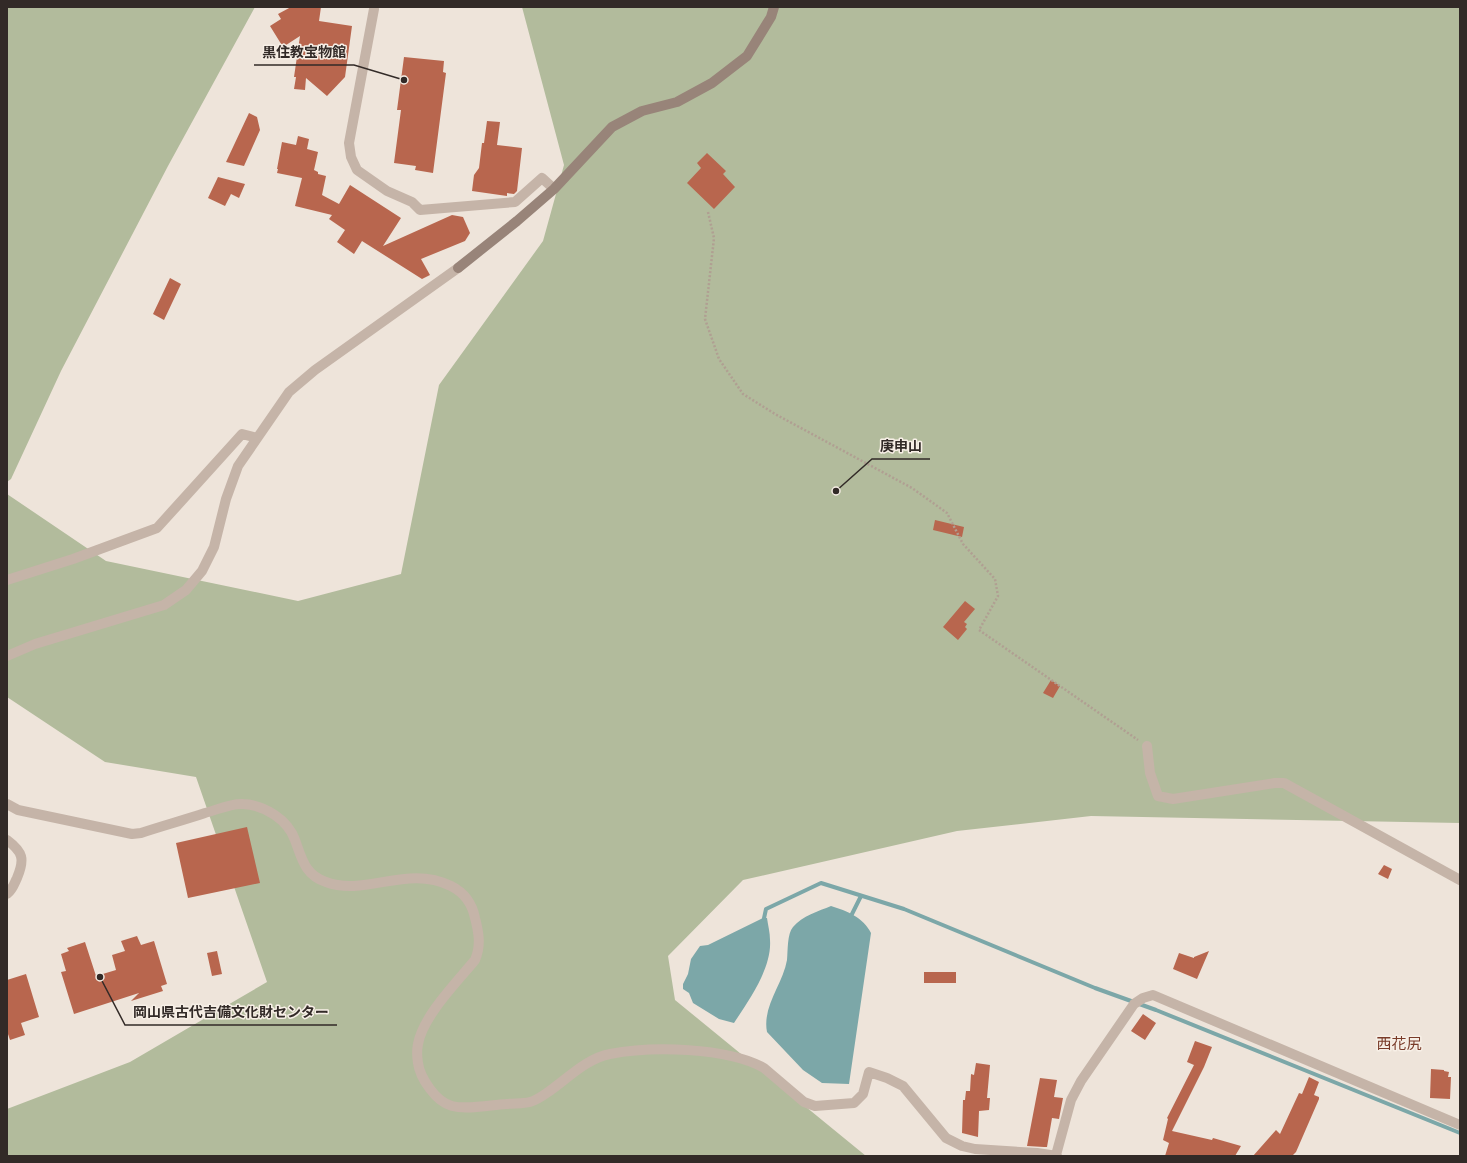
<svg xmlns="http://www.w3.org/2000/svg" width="1467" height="1163" font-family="'DM Sans','Noto Sans JP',sans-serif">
<rect width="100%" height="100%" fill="#eee4da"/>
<path fill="#b2bb9c" d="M7,7h248l-87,159 -107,205 -50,108 -4,3z
M522,7h938v816l-369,-7 -134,15 -214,49 -75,76 7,44 191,156h-859v-47l123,-47 137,-80 -71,-205 -91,-15 -98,-65v-203l99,67 192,40 103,-27 38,-189 104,-144 21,-76z"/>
<path fill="#7ca7a8" d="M831,906c16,5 32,11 40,27l-22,151 -27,-1 -19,-13 -36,-38c-5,-26 16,-48 20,-72 1,-10 0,-26 6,-33 9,-11 26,-16 38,-21z
M763,918h4c1,7 3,15 3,22 2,28 -21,60 -36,83l-15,-4 -26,-16 -4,-10 -6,-4v-5l5,-10 3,-15 9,-13 8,-1z"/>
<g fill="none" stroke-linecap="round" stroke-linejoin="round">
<path stroke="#7ca7a8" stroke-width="4" d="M850,918l11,-22
M763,923l3,-14 55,-26 83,26 191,79 61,22 304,123"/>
</g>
<path fill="#b8664e" d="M291,7h30l-2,14 33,5 -7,51 -18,19 -21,-18 -1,12 -11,-1 2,-12h-2l6,-41 -17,11 -13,-21 11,-7 -3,-5z
M404,57l40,4 -1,11 3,1 -13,100 -18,-3 1,-4 -22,-3 7,-53h-4z
M249,113l8,4 3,13 -16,36 -18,-4z
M487,121l13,1 -3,23 25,3 -5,43 -3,3 -7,-1v3l-35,-5 2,-16 5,-7 3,-25h2z
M298,136l11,3 -2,10 11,3 -4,18 4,2v2l8,2 -4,19 17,9 11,-19 51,33 -18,28 69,-31 11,2 7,16 -5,8 -44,18 9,16 -8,4 -60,-38 -8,13 -17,-12 8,-12 -16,-11 3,-4 -37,-9 7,-28 -25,-5 1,-4h-1l5,-27 14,3z
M707,153l19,18 -3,3 12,13 -21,22 -27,-26 14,-15 -4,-5z
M218,177l27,7 -6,14 -8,-4 -6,12 -17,-8z
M170,278l11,6 -17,36 -11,-6z
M935,520l29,7 -2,10 -29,-7z
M965,601l10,8 -11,13 3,2 -2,3 2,2 -9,11 -15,-13z
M1051,680l9,6 -7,12 -10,-5z
M247,827l13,56 -72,15 -12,-55z
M1384,865l8,4 -4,10 -10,-5z
M137,936l4,9 13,-4 13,43 -6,2 2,5 -32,10 8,-8 -65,21 -13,-42 5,-1 -5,-17 8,-3 -2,-3 18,-6 11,34 20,-6 -4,-15 13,-4 -4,-10z
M217,951l5,23 -10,2 -5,-23z
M1209,951l-12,28 -24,-10 6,-16 15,5v-1z
M924,972h32v11h-32z
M26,974l13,43 -18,6 4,12 -15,5 -3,-9v-51z
M1143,1014l13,9 -11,17 -14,-9z
M1195,1041l17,6 -8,20 -32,64 40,9 1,-2 28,8 -6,10h-70l4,-13 -6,-3 5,-21 -1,-1 27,-53 -7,-3z
M976,1063l14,2 -3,33h3l-1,12 -10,1 -1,26 -16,-4 1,-33h2l1,-9h4l1,-17 3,1z
M1431,1069l13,1v1l5,1 -1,5h3l-1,22 -20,-1z
M1309,1077l10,5 -5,13 5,2v2l-23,53 -4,4h-39l23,-26 4,4 19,-41 3,1z
M1040,1078l17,2 -3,17 9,1 -4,21 -7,-1 -5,29h-3l-17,-1z"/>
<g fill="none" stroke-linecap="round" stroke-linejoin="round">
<path stroke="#b09f92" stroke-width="2.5" stroke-dasharray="2 2" stroke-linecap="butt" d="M708,212l6,26 -9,81 14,40 24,35 32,20 137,74 35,25 16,31 32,35 3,17 -19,34 159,110"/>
<path stroke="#c5b4a8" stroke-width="10" d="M374,9l-25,134 2,14 6,13 30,21 25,11 8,8 95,-8 27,-24 12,11
M7,580l66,-21 84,-31 85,-94 15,4
M7,656l28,-12 129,-39 22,-15 16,-19 12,-24 12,-48 12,-33 51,-74 26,-22 143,-102
M1147,746l3,27 8,23 15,3 102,-16h9l176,97
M7,804l11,6 114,24 9,-1c21,-7 43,-13 64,-20 12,-3 26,-10 38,-9 22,1 45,16 52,36 7,19 10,35 31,42 40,15 81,-18 125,4 14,7 21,17 24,32 4,15 6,28 0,42 -18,22 -52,56 -57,84 -1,5 -1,13 0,19 2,15 18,39 34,43 15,4 38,-1 54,-2 8,-1 17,0 24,-2 8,-2 15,-8 21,-12 18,-13 37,-32 59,-36 41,-8 117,-7 154,14l40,34 11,4 39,-3 9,-9 6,-22 18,6 16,8 43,52 16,8 13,3 62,4 20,3
M7,840c16,12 18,19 10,38 -3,6 -4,11 -10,16
M1056,1155l15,-55 10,-19 53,-77 9,-6 10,-3 307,130"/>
<path stroke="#988479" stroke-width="10" d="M458,268l59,-47 37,-32 58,-62 30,-16 35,-9 35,-19 35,-27 24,-39 3,-10"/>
</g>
<g text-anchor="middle" stroke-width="3" stroke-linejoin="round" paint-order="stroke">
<g font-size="15" fill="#793b29" stroke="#f7efe6">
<text x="1399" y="1049">西花尻</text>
</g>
</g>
<path fill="none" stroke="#322a27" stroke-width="1.5" d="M404 80L354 65H254M836 491L872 459H930M100 977L125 1025H337"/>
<g fill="#322a27" stroke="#f7efe6" stroke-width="1.5">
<circle cx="404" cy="80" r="4"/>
<circle cx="836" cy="491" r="4"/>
<circle cx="100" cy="977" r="4"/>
</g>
<g font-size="14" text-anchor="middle" font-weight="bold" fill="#322a27" stroke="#f7efe6" stroke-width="3" stroke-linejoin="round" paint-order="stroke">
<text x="304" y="57">黒住教宝物館</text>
<text x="901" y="451">庚申山</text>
<text x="231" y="1017">岡山県古代吉備文化財センター</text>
</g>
<rect width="1467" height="1163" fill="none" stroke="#322a27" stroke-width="16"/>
</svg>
